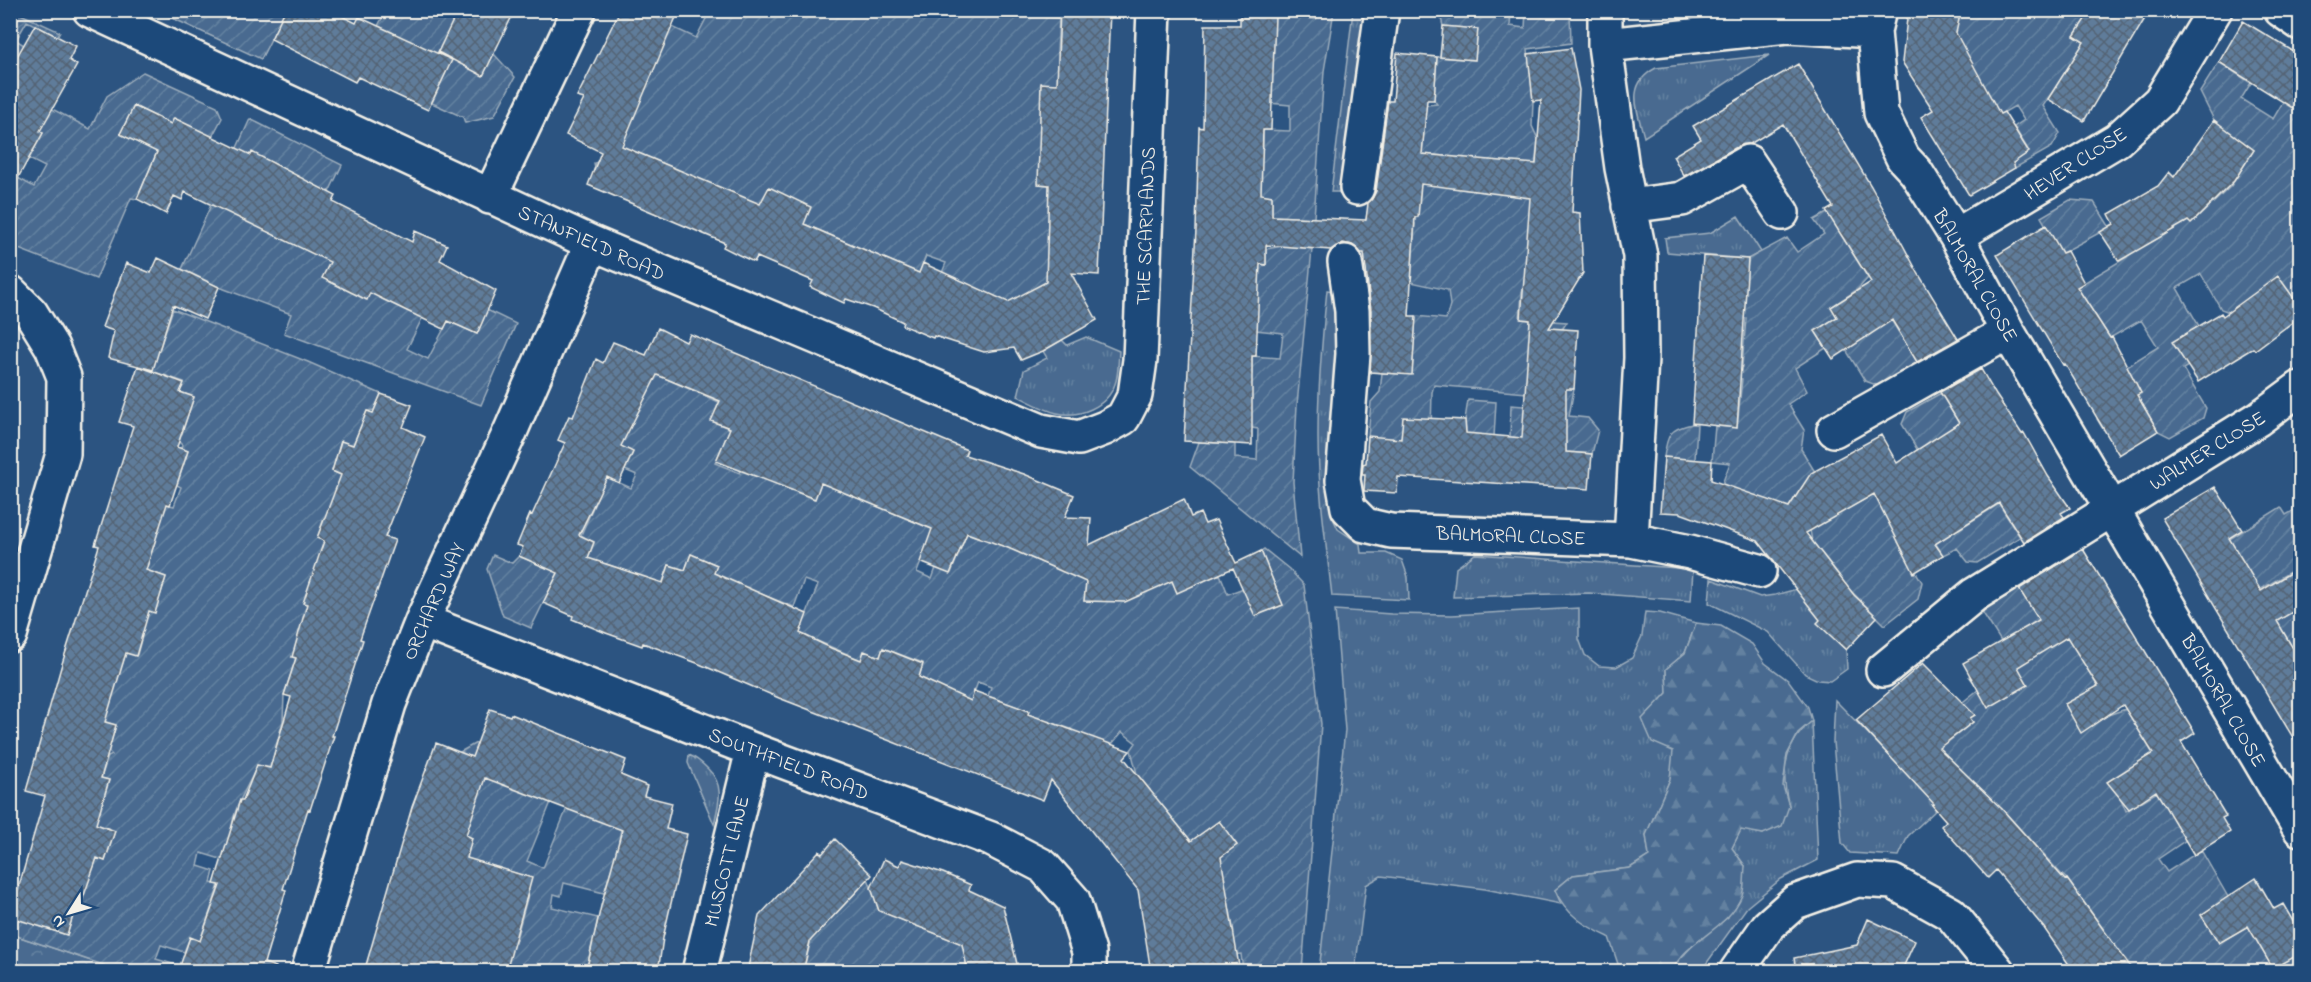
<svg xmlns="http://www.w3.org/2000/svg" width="2311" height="982" font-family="'Indie Flower',sans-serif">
<defs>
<pattern id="grass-tufts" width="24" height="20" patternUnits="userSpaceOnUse" patternTransform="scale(1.5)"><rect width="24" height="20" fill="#496b90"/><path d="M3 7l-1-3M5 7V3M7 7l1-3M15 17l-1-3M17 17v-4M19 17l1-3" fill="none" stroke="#6481a0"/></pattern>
<pattern id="forest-firs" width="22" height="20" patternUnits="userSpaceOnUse" patternTransform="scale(1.5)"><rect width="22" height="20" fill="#496b90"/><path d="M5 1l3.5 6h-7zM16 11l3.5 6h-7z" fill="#6481a0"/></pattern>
<pattern id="park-crowns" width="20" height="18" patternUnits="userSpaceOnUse" patternTransform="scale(1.5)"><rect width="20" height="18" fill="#496b90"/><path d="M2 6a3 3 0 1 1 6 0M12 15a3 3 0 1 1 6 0" fill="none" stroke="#6481a0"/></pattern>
<pattern id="garden-furrows" width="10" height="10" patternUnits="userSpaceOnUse" patternTransform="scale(1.5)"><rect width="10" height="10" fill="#496b90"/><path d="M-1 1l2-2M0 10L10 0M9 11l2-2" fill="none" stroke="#6481a0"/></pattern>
<pattern id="building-cross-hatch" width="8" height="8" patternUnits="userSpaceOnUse" patternTransform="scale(1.5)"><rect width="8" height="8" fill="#5e7b9a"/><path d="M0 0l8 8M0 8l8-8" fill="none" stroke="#556474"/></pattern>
</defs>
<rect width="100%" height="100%" fill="#2c5481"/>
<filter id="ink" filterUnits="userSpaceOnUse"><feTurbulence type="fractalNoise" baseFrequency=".0167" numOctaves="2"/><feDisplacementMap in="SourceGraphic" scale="12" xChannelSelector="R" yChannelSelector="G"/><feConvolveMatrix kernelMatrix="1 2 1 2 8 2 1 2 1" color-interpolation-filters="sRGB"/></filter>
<g filter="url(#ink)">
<path fill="url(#grass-tufts)" stroke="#9eaebc" stroke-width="1.5" d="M1353,11h15l-17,133 -10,48h-10z
M1769,55l-125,82c-7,-28 -19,-53 12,-69z
M1738,216l23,36 -13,7 -81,-7 -2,-14 45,-5z
M1327,290l13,2 4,51 -15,130 2,41 7,15 22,15 1,9h25l16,7 6,17 1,23 -77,-4c-6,-53 -14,-106 -14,-160 0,-49 4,-98 9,-146z
M1086,337l33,14c-1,11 0,23 -4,33 -8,23 -36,34 -58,29 -13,-3 -27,-11 -39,-17l6,-26 23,-12 -4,-7 19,-11 5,5z
M1475,554l218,15 -2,32 -102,-8 -136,4 3,-29z
M1711,579l49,18 15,-2 22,-6 32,22 -11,12 28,27 1,19 -17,12 -12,-1 -13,-6 -37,-42 -59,-29z
M1579,608v31l6,16 14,11 17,1 16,-9 10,-22 3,-24 15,1 36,10 -11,30 -19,16 1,24 -24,26 31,32 -4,28 -24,56 3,21 -19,12 -57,7 -18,15 6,14 -76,-15 -104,-13 -15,9 -11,86 -36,1 26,-242 -10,-120 56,4 61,1z
M1835,700l101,103 -4,2 4,5 -28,26 -9,20 -49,-3 -8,-10 -9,-101z
M1812,721l6,139 -37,19 -34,28 -46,64 -29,1 4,-9 23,-24 29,-22 17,-51 -13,-18 9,-19 22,5 26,-28c-9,-33 -4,-63 23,-85z
M689,755c8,3 13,8 19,14 17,16 11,34 6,55l-26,-61z"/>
<path fill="url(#forest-firs)" stroke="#9eaebc" stroke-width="1.5" d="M1696,623l25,3 31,18 13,19 24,18 19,26 4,14 -13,11 -12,23 -4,31 6,20 -7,20 -19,8 -22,-4 -9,18 13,18c-1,9 0,20 -3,29 -13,34 -55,44 -70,76h-54l1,-4 -10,-30c-24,-11 -43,-22 -54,-47l18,-15 57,-7 19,-12 -3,-21 24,-56 3,-28 -21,-9 -10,-23 25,-26 -1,-24 19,-16z"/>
<path fill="url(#park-crowns)" stroke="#9eaebc" stroke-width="1.5" d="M11,934l110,37 -110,1z"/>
<path fill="url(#garden-furrows)" stroke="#9eaebc" stroke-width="1.5" d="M14,11l46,21 -3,5 -30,-16 -11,19 8,5 -13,24v-51z
M157,11h128l-24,48z
M386,11h72l7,55 18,9 11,-21 21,23 -21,39 -29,7 -2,-6 -31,-14 13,-29 -53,-42 -14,-6z
M710,11h335v6l14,1 -2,34 17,2 -16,30h-17l-2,100 11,1 -3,78 25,3 2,12 -74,29 -61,-27 7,-17 -20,-7 -7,17 -276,-118 -48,12 -1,-4 21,-5 55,-132 26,12z
M1316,11h18l-10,60 -10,147 -42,-2v-20l-19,-2 2,-46h8v-18l27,1v-26l-33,-3 18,-86 41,3z
M1412,11h99l-1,15 15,2 1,-17h44l1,32 -43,6 5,52 -1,25 6,13 -3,29 19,22 -32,103 -2,26 47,3 -41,64 48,3 -5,27 19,2 10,12 -6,24 -26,-2v-10l-56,-5 1,-32 26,2 2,-13 -105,-9 -2,7 -1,39 -29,-2 -1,10 -33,-2 3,-35 9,-10 2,-19 30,1 4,-58 30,3 4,-14 -2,-15 -37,-8 4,-58 -49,-4 1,-8 50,5 4,-34 61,9 -38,-36 -22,-2 4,-49 11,-1 -3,-4 3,-43 38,3 2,-30 -34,-4 -2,-8 -24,-4z
M1961,11h130l-17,25 11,7 -42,63 17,27 -8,14 -37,21 -2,-5 16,-12 -15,-24 10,-7 -9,-14 -35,20 -47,-103 26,-4z
M2219,62l32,21 -10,16 32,20 10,-17 17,11v187l-3,3 -68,9 -8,-3 -20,-35 -24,14 22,38 -25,18 14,22 -5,3 23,39 -3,10 -33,19 -12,-6 -15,-26 -40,24 -6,-10 44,-26 -14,-27 31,-19 -17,-27 -31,18 -33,-51 50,-30 -17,-30 -48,26 -21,-36 29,-17 24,2 15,24 5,-2 17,29 43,-24 -25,-38 7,-3 36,35 39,-37 23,-36 -40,-30 -14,-28z
M143,72l74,34 5,12 -10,19 -38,-19 -3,6 -37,-18 -14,28 37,18 -20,47 -6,-1 -35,81 -85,-33v-54l7,-14 16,9 11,-20 -16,-8 14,-26 -17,-10 -2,-29 66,35 17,-33z
M250,119l92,46 -13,27 -58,-18 4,-10 -23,-11 -27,57 115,32 -17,36 43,22 15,-31 10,4 -9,26 31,15 33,-44 -39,79 21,10 20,-38 29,13 10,-24 29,14 -35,81 -197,-72 7,-19 -72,-27 -37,-18z
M1834,209l4,21 30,48 -11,12 -26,17 57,8 30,48 -39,23 -14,-5 -36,-59 -14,9 11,17 -31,20 12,23 -19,13 16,26 -3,19 39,64 45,-25 28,46 -15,8 24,40 -4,17 -33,26 -35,-35 -35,5 24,-20 -27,-34 -10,-54 -17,26 -63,-29 8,-21 -18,-2 3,-35 22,2 5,-49 -46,-4 1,-12 45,4 4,-49 -46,-4 -1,-10 45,4 4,-49 39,-21 10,14 27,-18 -10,-14z
M1283,246l29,3 -15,156 -4,77 7,75 -110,-90 9,-25 36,2v14l22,2 1,-31 -18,-3 2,-53 10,1v-18l28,2 3,-25 -37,-4 14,-65 6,1v-16z
M173,309l135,53 73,32 -7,16 -7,1 -14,34 -12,-3 -9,29 16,7 -14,43 -10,-3 -7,20 20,7 -33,58 43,15 -55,39 4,1 -12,37 -1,26 -13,47 -13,-2c-8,19 -23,40 -25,61 -1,11 6,27 8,38l-39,-12 -3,13 16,5 -3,12 8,2 -19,56 -10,-4 -6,15 -23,-7 -5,14 37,11 -1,1h-71l-110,-37v-17l56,18 10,-32 4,1c4,-17 10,-30 16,-46l8,3 10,-30 -22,-8 7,-10 9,-33 -8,-2 7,-21 4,-2 -4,-4 8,-26 -13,-4 23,-68 11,2 5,-19 3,-27 10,3 11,-35 -20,-7 14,-45 -4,-24 18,5 7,-19 -4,-2 11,-34 -7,-3 1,-3 -3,-3 15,-45 -14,-5 4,-10 -44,-15 20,-20z
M651,366l23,2 -5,12 50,22 -7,19 21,9 -5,3 -13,30 25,10 4,-13 42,28 28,11 7,-16 113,47 -17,42 15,7 4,-11 15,5 16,-40 15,6 5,-12 33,26 25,11 17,-38 27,31 -5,44h23l65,-20 5,11 43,-18 8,20 18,-7 9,28 28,-10 -22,-54 3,-2 25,20 15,16 17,139 -19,247h-59l-2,-17 -39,3 -2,-20 34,-5 -6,-31 -19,-36 28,-20 -18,-24 -28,20 -26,-32 -15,9 -14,-17 14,-11 -13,-16 -6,-24 5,-7 -14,-11 -26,31 -41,6 16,-40 -21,-7 -8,20 -21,-8 8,-23 -41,-15 3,-9 -13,-5 -7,19 -15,-5 -37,-19 4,-14 -40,-15 -3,9 -19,3 -62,-27 19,-48 -14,-5 -10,27 -33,-13 -63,16 19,-45 -26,-11 -6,16 -16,-5 -9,25 -30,-18 -24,-8 -6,15 -29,2 -14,-6 -26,53 -28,-12 -16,-47 6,-14 19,8 7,-7 28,12 6,-11 33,6 8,-20 -13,-8 25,-58 25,11 6,-13 -12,-5 8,-18 -15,-7z
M1941,393l29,49 -43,24 -25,-42 5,-12z
M1468,400l28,2 -2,35 -28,-3 -1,-14z
M1692,424h5l-2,36 -31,-3c3,-22 5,-28 28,-33z
M1999,504l21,33 -43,26 -9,-1 -11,-14 -14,7 -18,-28 24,-15 10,17z
M2281,507l5,8 14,-8v63l-2,-3 -40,24 -30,-51z
M2016,584l23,36 -16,9 45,7 30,51 -33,17 16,28 27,-17 18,-6 29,48 -47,25 13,17 5,12 31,-19 29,48 -28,19 9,13 34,-22 27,47 -27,18 18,28 29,-17 25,42 27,-15v18h-166l-67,-92 -6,-5 -59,-65 -82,-62 1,-38 27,33 25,-20 -14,-17 20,-16 -10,-13 21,-17 31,30 7,-5 -45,-71 1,-9z
M2300,607v56l-23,-42z
M478,742l73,60 -24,59 16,7 24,-60 56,11 -4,21 13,3 -6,30 -15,-3 -7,23 -40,-10 -3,13 -7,-2 -2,13 46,11 -12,53h-125l37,-33 17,5 13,-48 -6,-20 -42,-13 -14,-2 6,-22 -19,-7 16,-75 -9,-4z
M864,876l5,5 10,30 83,33 6,28h-165l8,-32 48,-51z"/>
<path fill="url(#building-cross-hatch)" stroke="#f4f1e8" stroke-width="1.5" d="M285,10h45l26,13 3,-6 93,43 -24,50 -70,-33 -3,5 -84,-43z
M458,10h57l-32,66 -45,-24z
M620,10h59l-57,136 138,58 9,-17 42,20 -7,17 115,49 4,-10 85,39 38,-20 3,-97 -11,-1 3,-101 16,1 3,-74h50l-11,265 -28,-2 26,47 -54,31 -22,9 -7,-12 -30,4 -50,-16 -1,2 -31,-13 1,-3 -30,-14 -27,-9 -2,4 -34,-16 3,-6 -56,-24 -3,5 -15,-7 -16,-8 2,-4 -137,-58 13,-33 -35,-17 18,-36 -7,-2z
M1908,10h53l-5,23 44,81 4,-2 25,40 -16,11 2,5 -46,27 -48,-78 12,-7 -31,-48z
M2091,10h59l-66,111 -36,-22 36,-57 -10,-6z
M1240,16h35l-4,114h-8l-2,64 11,2v20l94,4 2,-17 4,-4 4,-8 12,-90h5l4,-48 40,4 -3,43h-7l-5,54 114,10 5,-64 -8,1 -5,-47 43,-6 8,42 -7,122 8,1 3,60 -34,55 29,2 -4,59h-8v63l26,2 -3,35 -191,-12 -1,16 -33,-2 1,-16h-3l1,-11 3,-1 2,-27 33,3 2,-22 62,3 1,13 56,5 8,-118 -9,-1 9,-121 -109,-14 -3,33h-3l-6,99h7l-4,59 -42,-3 1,-62 -7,-57h-3l-9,-8 -9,-2 -12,7 -65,-5v20l-6,-1 -4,92h-4v89l-68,-4 12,-211 3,-103 4,1 2,-103h35z
M2243,21l58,35v57l-82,-51z
M35,25l41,21 -7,14 8,5 -37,66 3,2 -33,59v-123z
M1443,26l35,3 -3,31 -35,-3z
M1798,64l73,122 47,87 40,66 -41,23 -25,-42 -59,39 -18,-28 22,-14 -6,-10 40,-25 -45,-71 7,-4 -50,-83 -33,20 -11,2 -55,30 -11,-20 28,-17 -8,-13z
M134,106l37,18 3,-6 77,37 1,-3 84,44 -3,6 79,40 3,-11 32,14 -7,15 56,31 -19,43 -29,-13 -4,8 -74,-36 -3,7 -45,-22 8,-16 -145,-70 -3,8 -8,-4 -8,18 -29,-15 20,-47 -37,-18z
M2214,120l40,30 -20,31 -43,43 -3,-3 -69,40 -19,-29 14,-8 -5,-10 49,-28 11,-14 5,5z
M2046,225l16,28 5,-2 17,32 -7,4 33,51 2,-1 29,56 -4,2 21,36 -39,24 -54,-91 -2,1 -66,-110z
M1703,256l45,3 -11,169 -45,-5z
M158,258l61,29 -14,32 -32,-14 -20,65 -15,-4 46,17 -4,9 14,5 -17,50 11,4 -18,54 -3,-1 -21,66 20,7 -11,36 -6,-2 -13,45 -10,-3 -21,69 11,3 -15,53 8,2 -13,44 19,7 -10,30 -8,-3 -16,46 -4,-1 -10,32 -57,-18 35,-121 -19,-5 35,-124 38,-121 -4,-1 38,-119 -14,-4 19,-56 -30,-8 6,-27 -12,-4 24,-64 25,10z
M2278,276l23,32v8l-46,34 -2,-2 -55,34 -26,-40 49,-29 2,3z
M658,328l28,14 4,-8 277,116 -2,5 59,19 50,21 -9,22 26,1 -2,27 95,-46 7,18 9,-4 5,11 11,-4 20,43 25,-12 22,54 -28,11 -22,-48 -56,25 -5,-12 -47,21 -41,-1 2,-19 -78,-34 -41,-15 -17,41 -30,-12 12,-33 -111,-46 -6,16 -99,-38 14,-33 -19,-7 9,-20 -63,-26 -36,71 12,6 -14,31 -12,-6 -28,58 15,7 -6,16 75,25 6,-18 16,5 6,-16 26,11 -3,8 93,41 -7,19 31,15 30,12 3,-9 16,6 3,-9 40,16 -4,13 52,24 3,-10 55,20 -1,3 102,37 -6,7 67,83 28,-20 18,24 -16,12 19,115h-89l-13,-82 -87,-110 -8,20 -264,-102 -82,-35 -54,-20 -1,3 -36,-13 -34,-14 1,-3 -30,-13 15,-30 -39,-17 4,-9 -6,-2 13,-31 2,1 33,-72 -7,-3 11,-24 4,1 23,-58 7,4 10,-21 33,13z
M1981,369l15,26 26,39 2,-1 24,43 22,32 -9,5 3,4 -40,25 -25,-39 -64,41 8,11 -29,18 -40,-79 -68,39 48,62 23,22 -31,33 -29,-27 3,-3 -62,-79 -78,-28 -20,-1 4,-55 48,4 -1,19 78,27 22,-34 70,-38 16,28 62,-40 -19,-31z
M381,394l31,11 -9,22 22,10 -40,100 10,3 -35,99 3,1 -31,96h2l-24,74 -2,-1 -25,80 3,1 -22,73 12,4 -1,5h-87l1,-3 -9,-3 10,-29 10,4 20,-56 -6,-1 26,-84h3l14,-35 13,3 21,-71 -7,-2 12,-37 -4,-1 15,-53 -4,-1 21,-62 -7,-3 24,-63 -9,-4 9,-30 12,4 14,-34 6,2z
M2215,487l27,43 -13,8 32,53 40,-25v41l-24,14 24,41v89l-139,-233z
M2083,549l112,184 -14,9 45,74 -4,2 8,14 -36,23 -38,-64 -27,18 -22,-27 46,-29 -30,-48 -42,28 -16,-29 33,-18 -31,-49 -49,30 10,18 -40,23 -25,-45 76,-43 -20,-31z
M1923,663l52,52 -5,3 3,4 -34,26 63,61 63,71 2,-1 67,93h-60l-30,-44 -48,-58 -8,8 -47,-52 5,-5 -14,-16 2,-1 -78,-84z
M490,709l20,7 1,-2 115,46 -5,15 26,11 -3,10 28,7 -6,26 21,5 -24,104 -5,34h-72l15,-66 21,-76 -137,-52 -19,57 6,3 -5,20 65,20 -26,94h-142l48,-165 24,-64 36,14z
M835,839l37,36 -62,66 -7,31h-56l12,-56 60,-65 3,3z
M884,859l15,7 3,-6 41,13 28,12 -2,5 34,16 16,66h-51l-6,-28 -83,-33 -8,-23z
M2256,878l18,31 9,-5 18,31v18l-28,16 -25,-43 -29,17 -18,-28z
M1868,919l47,22 -14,31h-105l-2,-14 63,-13z"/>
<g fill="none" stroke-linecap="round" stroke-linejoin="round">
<g stroke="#f4f1e8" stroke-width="38">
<path id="minor" d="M90,10l502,233 449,188 38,7 26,-10 18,-10 12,-23 5,-35 14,-350
M1605,10v35l17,123 18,88 1,102 -10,182
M1879,10l-5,21 7,82 22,45 13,14 40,64 52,96 292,497
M2281,10l19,13
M1605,45l183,-19 86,5
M1357,188l25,-178
M490,197l89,-187
M1629,206l53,-7 66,-37 34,51
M1956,236l161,-96 43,-39 55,-91
M1345,262l7,49 1,43 -10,126 5,28 17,17 26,6 240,9 59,12 69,19
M10,292l21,21 21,34 12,30 -1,77 -53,181
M1834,430l174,-98
M422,621l331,129 238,89 52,27 30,34 16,52v20
M1883,670l91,-75 284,-176 42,-31
M308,972l81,-268 33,-83 89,-191 81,-187
M699,972l54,-222
M1736,972l32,-46 27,-24 62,-22 36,2 58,32 47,58"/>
</g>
<use href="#minor" stroke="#1f4a7a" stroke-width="33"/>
</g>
</g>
<g text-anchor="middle" stroke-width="4.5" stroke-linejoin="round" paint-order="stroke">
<g font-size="20" fill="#f4f1e8" stroke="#1f4a7a">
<text transform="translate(2075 163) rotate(-33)" y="7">HEVER CLOSE</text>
<text transform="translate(1145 226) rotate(-88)" y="7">THE SCARPLANDS</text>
<text transform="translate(592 242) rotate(24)" y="7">STANFIELD ROAD</text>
<text transform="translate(1976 275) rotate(60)" y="7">BALMORAL CLOSE</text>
<text transform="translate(2207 450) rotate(-32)" y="7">WALMER CLOSE</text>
<text transform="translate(1511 535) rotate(2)" y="7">BALMORAL CLOSE</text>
<text transform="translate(433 601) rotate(-66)" y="7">ORCHARD WAY</text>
<text transform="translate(2224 700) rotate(60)" y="7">BALMORAL CLOSE</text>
<text transform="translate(789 763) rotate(21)" y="7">SOUTHFIELD ROAD</text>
<text transform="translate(726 861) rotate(-76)" y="7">MUSCOTT LANE</text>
</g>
</g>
<rect width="2311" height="982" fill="none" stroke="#1f4a7a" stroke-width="36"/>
<rect x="18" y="18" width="2275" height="946" fill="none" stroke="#f4f1e8" stroke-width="2" filter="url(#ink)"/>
<g transform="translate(69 913) rotate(233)" stroke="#1f4a7a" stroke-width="4.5" paint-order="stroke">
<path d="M0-4.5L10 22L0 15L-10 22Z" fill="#f4f1e8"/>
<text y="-9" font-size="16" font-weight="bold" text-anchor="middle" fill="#f4f1e8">N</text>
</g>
</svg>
